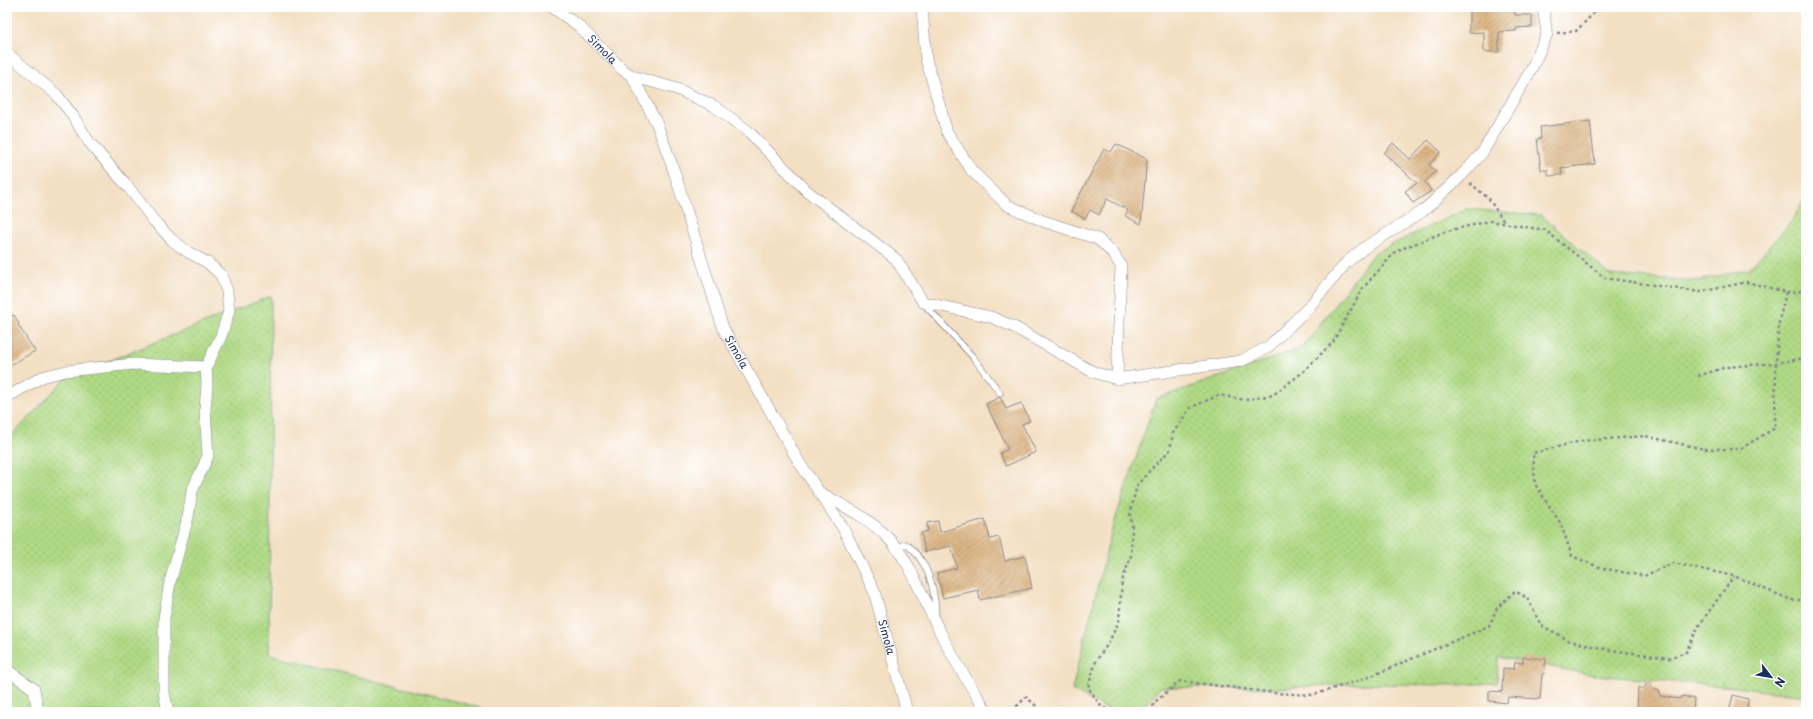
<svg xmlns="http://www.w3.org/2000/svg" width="1813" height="719" font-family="'Playpen Sans',sans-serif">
<defs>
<pattern id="grass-dots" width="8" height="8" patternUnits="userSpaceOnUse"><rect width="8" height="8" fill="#afd984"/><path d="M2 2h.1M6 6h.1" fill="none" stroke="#96bb74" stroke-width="1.8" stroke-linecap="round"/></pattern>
<pattern id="building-hatch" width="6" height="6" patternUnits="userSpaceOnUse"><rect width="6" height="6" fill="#dcb685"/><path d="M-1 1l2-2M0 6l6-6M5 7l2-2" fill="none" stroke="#b29470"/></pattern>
</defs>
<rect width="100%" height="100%" fill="#fff"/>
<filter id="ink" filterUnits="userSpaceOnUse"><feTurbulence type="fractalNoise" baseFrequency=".025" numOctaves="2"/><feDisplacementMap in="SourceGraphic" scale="8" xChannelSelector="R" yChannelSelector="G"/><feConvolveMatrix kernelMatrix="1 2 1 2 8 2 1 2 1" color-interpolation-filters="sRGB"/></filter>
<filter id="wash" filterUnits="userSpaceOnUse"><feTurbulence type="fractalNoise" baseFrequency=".012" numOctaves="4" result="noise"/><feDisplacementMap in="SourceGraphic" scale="16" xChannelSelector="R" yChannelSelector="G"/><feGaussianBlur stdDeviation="0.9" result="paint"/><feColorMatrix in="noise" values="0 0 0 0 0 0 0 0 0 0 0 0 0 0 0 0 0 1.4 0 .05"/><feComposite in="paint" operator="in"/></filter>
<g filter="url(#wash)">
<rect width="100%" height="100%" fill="#f3dfc2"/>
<path fill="url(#grass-dots)" stroke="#658471" d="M1806,197v499l-72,-9 -140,-12 -96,-18 -1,26 -41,2 -109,-1 -67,4 -119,-1 -23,25h-26l-40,-22 40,-161 44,-130 146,-51 72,-95 92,-44 75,6 69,60 87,6 52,-12 42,-47z
M271,296l-2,358 213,54 7,4h-482v-271l59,-63z"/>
<g id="blocks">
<path fill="url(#building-hatch)" d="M1469,7h45l1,8h17v12l-16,1v3l-17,1v20h-15v-20l-15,1z
M1590,121l5,43 -34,4 1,7 -14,1v-6h-7l-4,-31 4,-1 -1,-11z
M1428,140l13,12 -12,13 7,6 -11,11 6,9 -18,12 -8,-12 12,-8 -33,-30 9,-10 17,16z
M1116,144l31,15 -6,65 -16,-8 3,-6 -21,-11 -8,16 -9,-5 -5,9 -14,-8 33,-62 7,3z
M7,310l5,6 2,-1 5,9 -1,1 17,26 -28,16z
M1000,397l6,12 15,-6 9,18 -8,3 14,28 -30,14 -6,-13 8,-4 -22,-45z
M985,519l5,20 9,-2 6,24 20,-5 7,32 -52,12 -2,-10 -35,8 -6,-25 20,-5 -6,-22 -26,6 -4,-19 7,-2 -1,-8 11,-2 2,11z
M1523,657l23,2 -2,15h-2l-2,25 -32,-2 -1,6 -18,-2v-10l13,1 1,-24 11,1 1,-7 8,1z
M1648,682l5,7 7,2v5l20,3 2,-3 12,3 -1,13h-56l1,-25 5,2z
M1733,695l15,4 -1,13h-18z"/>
</g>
</g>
<g filter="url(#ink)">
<use href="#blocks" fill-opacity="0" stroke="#878790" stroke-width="1"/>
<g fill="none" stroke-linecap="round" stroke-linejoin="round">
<g stroke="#878790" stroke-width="7">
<path id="service" d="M924,304l49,53 27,36
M896,547l10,-3c22,16 29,46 30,72"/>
</g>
<g stroke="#878790" stroke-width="12">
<g id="minor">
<path id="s1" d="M552,7l27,19 44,44 9,6 25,48 17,47 49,157 76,134 44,66 31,63 33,121"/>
<path d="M922,7l4,52 21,73 25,39 35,34 36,16 55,18 15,14 8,13 -4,113"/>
<path d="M7,53l50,42 16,21 16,26 40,46 25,33 18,19 16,12 20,11 13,12 6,16 2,20 -8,25 -15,31 1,17 -2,26 3,46 -16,35 -4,26 -18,65 -6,36v74l4,20"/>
<path d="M632,76l45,13 37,17 34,25 59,60 89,68 27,43 68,15 23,10 79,45 24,7 124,-18 27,-14 40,-39 38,-45 18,-15 59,-37 38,-35 21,-23 49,-83 16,-36 -3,-21 -3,-6"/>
<path d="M7,397l35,-20 24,-6 68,-7 72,3"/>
<path d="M821,493c22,13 46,24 64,42 25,23 38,65 54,95 14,29 31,55 48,82"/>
<path d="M7,670l27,19 4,23"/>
</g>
</g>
<path stroke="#878790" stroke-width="2.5" stroke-dasharray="3 3" stroke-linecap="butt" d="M1557,33l19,-2 24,-24
M1470,183l19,16 15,23
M1786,292l-7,30 -3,41 -1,65 -35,21h-36l-59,-13 -64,5 -48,12 2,31 26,40 11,32 29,12 43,8 29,-13 61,13 57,24h15
M1698,376l28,-9 50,-4 30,-5
M919,712l6,-3 4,3
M1020,712l-3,-6 9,-9 17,15
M1112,712l-11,-6 -13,-19 8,-26 12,-17 11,-23 3,-40 9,-25 1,-32 -2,-10 7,-29 17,-19 16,-16 3,-17 17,-25 29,-13 26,5 28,-5 30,-23 30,-30 30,-54 33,-37 51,-20 43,-10 55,9 60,48 95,14 47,-10 39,10 20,-1
M1150,712l5,-10 25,-21 95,12 38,2 56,-18 120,-51 8,-18 18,-17 12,7 14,27 29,16 40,9 59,8 17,-6 12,-25 36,-51"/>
<use href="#service" stroke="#fff" stroke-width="5.5"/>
<use href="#minor" stroke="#fff" stroke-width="11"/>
</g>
</g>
<g text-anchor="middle" stroke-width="3.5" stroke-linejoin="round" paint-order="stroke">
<g font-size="11" fill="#1b2f5e" stroke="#fff">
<text dy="4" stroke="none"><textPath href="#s1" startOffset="66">Simola</textPath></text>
<text dy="4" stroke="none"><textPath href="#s1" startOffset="402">Simola</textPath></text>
<text dy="4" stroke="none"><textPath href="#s1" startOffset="726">Simola</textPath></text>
</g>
</g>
<rect width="1813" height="719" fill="none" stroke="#fff" stroke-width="24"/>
<g transform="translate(1771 677) rotate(121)" stroke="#ffffff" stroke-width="3" paint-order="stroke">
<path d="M0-3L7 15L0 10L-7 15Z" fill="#1b2f5e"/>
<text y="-6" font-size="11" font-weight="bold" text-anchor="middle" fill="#1b2f5e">N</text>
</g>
</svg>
